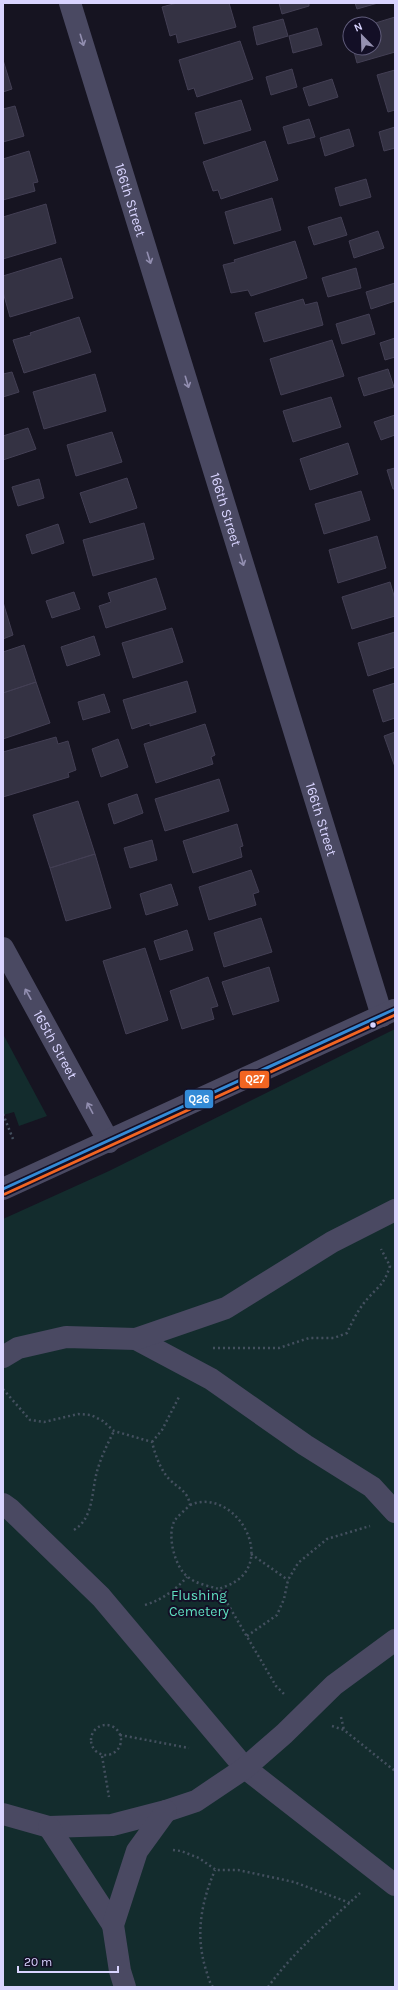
<svg xmlns="http://www.w3.org/2000/svg" width="398" height="1990" font-family="Karla,sans-serif">
<rect width="100%" height="100%" fill="#161421"/>
<path fill="#132c2d" d="M395,1029v958h-392v-768l106,-48z
M3,1034l44,82 -28,10 -5,-14 -11,3v3z"/>
<path fill="#343243" stroke="#433f54" d="M177,3h52l7,24 -58,16 -2,-9 -6,2 -8,-29z
M279,3h30v3l-27,8z
M355,3h23l-21,6z
M395,17v35l-38,11 -4,-15h21v-24h-2z
M283,19l5,17 -31,9 -4,-18z
M317,28l5,17 -29,8 -4,-17z
M240,41l13,38 -56,18 -3,-9 -6,2 -9,-30z
M3,60l9,29 -9,3z
M292,69l5,18 -26,8 -5,-18z
M395,70v40l-7,2 -11,-37z
M332,79l6,18 -29,9 -6,-18z
M241,100l10,30 -47,14 -9,-31z
M15,106l9,30 -21,6v-33z
M309,119l6,18 -27,7 -5,-17z
M395,127v21l-11,3 -5,-19z
M349,129l5,17 -29,10 -5,-18z
M265,141l13,39 -57,19 -3,-9 -5,1 -10,-29z
M29,151l9,31 -5,1 2,8 -32,9v-41z
M366,179l5,18 -31,9 -5,-18z
M272,198l9,32 -47,14 -9,-32z
M46,204l10,39 -53,16v-42z
M341,217l6,18 -33,10 -6,-18z
M378,231l6,17 -30,10 -5,-17z
M295,241l12,37 -56,18 -3,-6 -17,3 -8,-28 12,-3 -1,-2z
M61,258l12,40 -63,19 -7,-25v-16z
M356,268l5,20 -33,9 -6,-19z
M395,283v18l-24,8 -5,-17z
M303,299l2,6 12,-3 6,23 -59,17 -9,-29z
M369,314l6,20 -33,10 -6,-20z
M79,317l12,35 -67,21 -11,-33 18,-5 -1,-2z
M395,338v19l-10,3 -5,-17z
M332,340l12,36 -63,19 -11,-36z
M388,369l6,18 -30,9 -6,-18z
M12,372l7,20 -16,5v-23z
M95,374l11,37 -62,18 -11,-37z
M331,397l10,30 -48,15 -10,-31z
M395,415v20l-14,5 -7,-18z
M28,428l8,21 -33,11v-24z
M112,432l10,30 -46,14 -9,-31z
M348,443l10,31 -48,16 -10,-31z
M395,468v21h-2l-6,-19z
M127,478l10,30 -47,15 -10,-30z
M39,479l5,19 -26,8 -6,-19z
M361,491l9,29 -46,14 -9,-30z
M144,523l10,36 -61,17 -10,-36z
M58,524l6,19 -32,11 -6,-19z
M377,536l9,32 -48,15 -9,-33z
M156,578l10,31 -60,19 -7,-22 12,-4 -3,-9z
M390,582l5,17v17l-43,13 -10,-32z
M74,592l6,17 -28,9 -6,-17z
M3,602l10,33 -10,4z
M172,628l11,34 -50,16 -11,-35z
M395,632v35l-27,9 -10,-33z
M94,636l6,19 -33,11 -6,-19z
M24,645l12,37 -33,11v-41z
M187,681l9,31 -46,14v-3l-18,6 -9,-29z
M36,682l14,41 -47,16v-46z
M395,683v35l-12,4 -10,-32z
M104,694l6,18 -27,8 -5,-18z
M205,724l10,31 -4,2 2,7 -57,19 -12,-39z
M395,732v35l-11,-31z
M56,737l2,7 10,-3 8,29 -8,3 1,4 -66,20v-45z
M118,739l10,28 -27,10 -9,-28z
M219,779l10,32 -64,20 -10,-32z
M137,794l6,19 -29,11 -6,-20z
M78,801l17,53 -45,14 -17,-53z
M237,824l6,22 -3,1 2,10 -49,16 -10,-32z
M152,840l5,20 -27,8 -6,-20z
M95,854l16,54 -45,13 -16,-53z
M251,870l8,22 -6,2 3,11 -47,15 -10,-33z
M171,884l7,21 -32,10 -6,-21z
M261,918l11,34 -48,15 -10,-34z
M187,930l6,20 -33,10 -6,-19z
M145,948l23,72 -42,14 -23,-73z
M269,967l10,34 -46,14 -11,-33z
M208,977l10,29 -7,2 3,11 -32,10 -12,-38z"/>
<g fill="none" stroke-linecap="round" stroke-linejoin="round">
<path stroke="#44505f" stroke-width="2.5" stroke-dasharray="2 3" stroke-linecap="butt" d="M3,1114l10,25
M213,1348h66l30,-10h25l13,-5c6,-13 12,-25 22,-36 12,-13 15,-13 21,-31l-9,-17
M3,1389l27,31 14,2 34,-8 13,1 12,6 11,10 38,11c3,12 8,27 17,37 9,9 19,12 21,26 -5,5 -11,10 -15,15 -9,14 0,48 13,57 8,7 21,9 31,12l57,97 8,8
M152,1442l10,-12 18,-35
M190,1505c41,-18 83,46 49,74 -6,5 -13,7 -20,10
M74,1530c21,-13 17,-41 24,-62 4,-13 10,-25 16,-37
M251,1554l37,26
M145,1605c17,-5 30,-15 42,-28
M247,1636l30,-21 7,-16 4,-19 10,-17 29,-24 43,-13
M341,1717l3,13
M91 1740a15 15 0 1 1 30 0a15 15 0 1 1-30 0Z
M332,1726l12,4 51,41
M120,1735l69,13
M102,1756l7,41
M173,1850l8,1 18,7 17,12h22l56,12 56,21
M213,1987c-4,-5 -5,-11 -7,-17 -11,-35 -5,-67 9,-100
M268,1987c26,-36 60,-64 92,-94"/>
<g stroke="#4a4962" stroke-width="22">
<path id="s1" d="M70,3l312,1013"/>
<path id="s2" d="M3,948l106,194"/>
<path d="M3,1189l391,-179"/>
<path d="M136,1339l75,40 94,66 67,42 23,25"/>
<path d="M3,1357l15,-9 48,-11 70,2 90,-31 106,-66 63,-32"/>
<path d="M3,1504l7,5 91,88 144,171 150,117"/>
<path d="M3,1814l46,13 63,-2 54,-14 30,-10 49,-33 39,-34 50,-49 61,-45"/>
<path d="M49,1827l64,98"/>
<path d="M125,1987l-5,-16 -7,-46 24,-74 29,-40"/>
</g>
<g stroke="#130f26" stroke-width="6">
<path id="bus-1" d="M3,1189l392,-180"/>
</g>
<g stroke="#130f26" stroke-width="6">
<path id="bus-2" d="M5,1194l390,-179"/>
</g>
<use href="#bus-1" stroke="#338bd7" stroke-width="3"/>
<use href="#bus-2" stroke="#f26522" stroke-width="3"/>
</g>
<defs><path id="oneway-shaft" d="M-6 0H5M1.5-3L5.5 0L1.5 3" fill="none" stroke-width="1.6" stroke-linecap="round" stroke-linejoin="round"/></defs>
<g stroke="#928eb0">
<use href="#oneway-shaft" transform="translate(82 40) rotate(73)"/>
<use href="#oneway-shaft" transform="translate(149 258) rotate(73)"/>
<use href="#oneway-shaft" transform="translate(187 382) rotate(73)"/>
<use href="#oneway-shaft" transform="translate(242 560) rotate(73)"/>
<use href="#oneway-shaft" transform="translate(28 994) rotate(-119)"/>
<use href="#oneway-shaft" transform="translate(90 1108) rotate(-118)"/>
</g>
<circle fill="#d9d4ff" stroke="#130f26" stroke-width="1.5" cx="373" cy="1025" r="3.5"/>
<g text-anchor="middle" stroke-width="4" stroke-linejoin="round" paint-order="stroke">
<g font-size="14" fill="#d9d4ff" stroke="#130f26">
<text dy="5" stroke="none"><textPath href="#s1" startOffset="206">166th Street</textPath></text>
<text dy="5" stroke="none"><textPath href="#s1" startOffset="530">166th Street</textPath></text>
<text dy="5" stroke="none"><textPath href="#s1" startOffset="854">166th Street</textPath></text>
<text dy="5" stroke="none"><textPath href="#s2" startOffset="110">165th Street</textPath></text>
</g>
<g font-size="14" fill="#5fe0c0" stroke="#130f26">
<text x="199" y="1600">Flushing<tspan x="199" dy="16">Cemetery</tspan></text>
</g>
</g>
<g stroke="#130f26" stroke-width="1.5">
<rect x="239" y="1070" width="31" height="19" rx="4" fill="#f26522"/>
<rect x="184" y="1089" width="30" height="20" rx="4" fill="#338bd7"/>
</g>
<g font-size="11" text-anchor="middle" font-weight="bold" fill="#fff">
<text x="255" y="1083">Q27</text>
<text x="199" y="1103">Q26</text>
</g>
<rect width="398" height="1990" fill="none" stroke="#d9d4ff" stroke-width="8"/>
<g transform="translate(362 36) rotate(337)"><circle r="19" fill="#130f26" stroke="#625e7d"/>
<path d="M0-3L7 15L0 10L-7 15Z" fill="#9591b1"/>
<text y="-6" font-size="11" font-weight="bold" text-anchor="middle" fill="#d9d4ff">N</text>
</g>
<path d="M18 1966v6h100v-6" fill="none" stroke="#d9d4ff" stroke-width="2"/>
<text x="24" y="1966" font-size="12" fill="#d9d4ff" stroke="#130f26" stroke-width="3" paint-order="stroke">20 m</text>
</svg>
